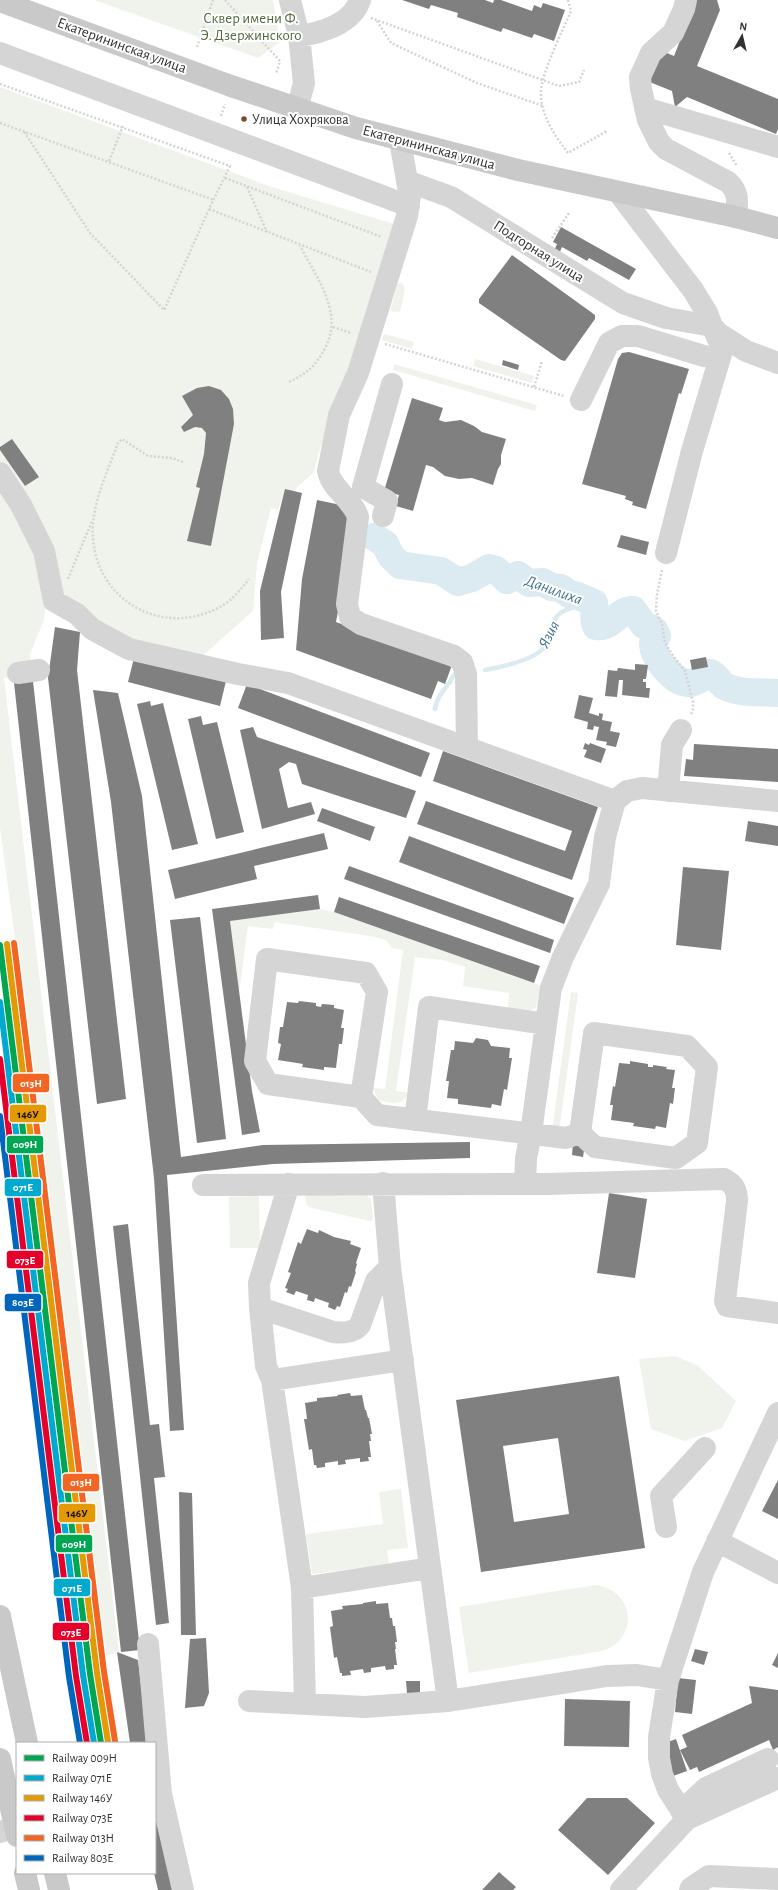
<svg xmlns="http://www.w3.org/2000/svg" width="778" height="1890" font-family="'Alegreya Sans',sans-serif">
<rect width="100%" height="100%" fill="#fff"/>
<path fill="#f0f3ec" d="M94,0h179l7,42 -22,16z
M0,87l272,100 122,37 -12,46 -64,185 -4,17 -23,21 -6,-2 -7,19 -7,-2 -14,55 -4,48 -53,47 -81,-22 -51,-38 -15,-16 -53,-113z
M398,283h4l3,6 -4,19 -2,4 -9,-1z
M384,334l30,8 -2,7 -30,-9z
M475,359l59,17 -2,7 -59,-17z
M394,364l143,41 -2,6 -142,-41z
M0,485l37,69 9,44 -2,22 -14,34 2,22 -28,2 115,974 -14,4 -34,-239 -22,-171 -12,-146 -37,-272z
M320,909l14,3 208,74 -6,21 -8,5 -20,-4 1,-15 -46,-7 2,-19 -22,-7 -28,-3 -19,134 13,2c-7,14 -19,10 -31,7l-5,-12 12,1 18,-139 -11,-2 -6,-8 -15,-4 -97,-14 -1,7 -25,-3 -9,67 -9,-72z
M571,992l7,1 -19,139 -7,-1z
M307,1194h58l6,5 2,21 -3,1 -62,-14 -3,-9z
M259,1196l1,52h-30l-1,-51z
M675,1356l22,9 39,36 -14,27 -37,13 -34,-12 -12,-70z
M401,1489l7,59 -21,2 2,14 -77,10 -6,-40 77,-10 -4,-32z
M595,1585c40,4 45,55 7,66l-133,22 -10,-66z"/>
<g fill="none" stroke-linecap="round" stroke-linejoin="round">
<path stroke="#dceaf1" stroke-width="4.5" d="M485,670c16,-3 55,-11 61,-26 4,-10 5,-22 12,-29 8,-8 20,-6 26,-16
M435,709c2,-12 8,-18 15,-27 3,-5 3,-8 8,-10"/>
<path stroke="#dceaf1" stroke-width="28" d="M374,537l11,7 6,12 9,9 41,6 17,11 14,-4 17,-10 7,2 11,10 11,-5 11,8 14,-1 8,5 10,1 8,6 9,2 16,7c2,8 -2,16 2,23 15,3 23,-17 37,-16l11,15 10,5 3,6 -4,7c0,15 21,41 37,40 8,-1 13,-7 20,-10 7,2 9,11 16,14 16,7 36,5 52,6"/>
</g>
<path fill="#808080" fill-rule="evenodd" d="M402,0h83l8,3 1,-3h7l31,11 2,-6 7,3 2,-5 22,7 -11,31 -20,-7 -2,4 -29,-10 -2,4 -44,-15 1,-4 -27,-8 -2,4z
M696,0h21l3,10 -23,56 81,33v30l-2,5 -89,-37 -12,10 -3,-16 -25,-10 13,-31 14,6z
M561,227l75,42 -7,11 -40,-22 -2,3 -25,-14 -3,7 -5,-3 3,-7 -4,-2z
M512,255l83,60v4l-30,42 -4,-1 -82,-57v-4z
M629,352l60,17 -8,25 -2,-1 -33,116 -14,-4 1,-3 -8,-3 1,-3 -44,-12 36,-125 4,-6z
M503,360l16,5 -1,5 -16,-5z
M209,386l12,4 8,9 4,10 1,15 -23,122 -24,-5 13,-53 -4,-1 8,-33 2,-21 -4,-5 -7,-1 -11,5 -3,-5 12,-12 -11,-19 15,-8z
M412,398l31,10 -4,12 6,2 16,-2 13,6 8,6 24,7 -5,16v9l-3,5 -5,16 -21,-7 -13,1 -14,-3 -12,-9 -7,-2 -13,46 -17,-5 3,-11 -15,-4z
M12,439l27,38 -14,9 -25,-36v-3z
M285,489l17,4 -21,99 3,46 -23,2 -1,-49z
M317,500l24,5 8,16 -6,64 -7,37 116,43 -7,19 -7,-3 -7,18 -135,-49 6,-71z
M621,535l28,7 -3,13 -29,-8z
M55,627l25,5 -3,38 49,429 -29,5 -49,-426z
M706,657l2,10 -16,3 -2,-10z
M134,658l92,23 -6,25 -92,-24z
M635,664l13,1 -2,14h-3v3h3v6h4l-1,10 -27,-3 1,-15h-4l-2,17 -12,-1 3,-26 9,1 1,-3 17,2z
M33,681l107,969 -19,2 -107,-969z
M247,684l183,69 -9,24 -183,-69z
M93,690l25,3 24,103 39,361 82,-12 207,-3v16l-197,6 -106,11 17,255 -14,1 -16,-253 -43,-376z
M579,695l14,3 -4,15 10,3v-3l4,1 -1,6 10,2 -2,9 10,2 -4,14 -10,-2 1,-3 -11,-2 3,-13 -5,-1 -1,4 -6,-1 1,-7 -14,-4z
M150,701l1,5 12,-3 35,141 -26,6 -35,-146z
M201,716l2,9 14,-3 27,110 -28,7 -28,-120z
M253,727l4,10 159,54 -10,27 -104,-34 -6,-20 -7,-2 -10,7 9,39 23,-6 4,12 -53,15 -22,-99z
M585,743l4,2 1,-2 16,6 -5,14 -17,-6 3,-7 -4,-1z
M694,744l84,5v33l-94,-6 2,-17 7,1z
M443,751l155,56 -26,73 -155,-56 9,-23 139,50 7,-20 -139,-50z
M322,808l53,19 -5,14 -53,-20z
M748,821l30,5v20l-33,-5z
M324,833l4,16 -74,17 3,13 -82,20 -7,-29z
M409,836l165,62 -10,26 -165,-62z
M349,866l205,74 -4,13 -206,-74z
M683,867l46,4 -8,79 -45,-5z
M318,895l2,14 -90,12 22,170 8,41 -18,3 -30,-226z
M339,897l201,69 -6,17 -200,-71z
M200,917l26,222 -29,4 -27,-223z
M299,1001l17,2v3l5,1 1,-3 12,1v3l10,2 -3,18h3l-2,16h-3l-3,24 -12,-1v3l-22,-3 1,-3 -25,-4 3,-16 -3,-1 2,-16h3l4,-25 11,1z
M476,1038l12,2 3,6 19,2 -1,10h3l-5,32 -3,-1 -3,17 -9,-2 -1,4 -33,-4v-5l-11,-1 2,-17h-3l5,-31h3l1,-9 18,2z
M630,1061l18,3v3h5v-2l14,2 -1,2 9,1 -3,18h3l-2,16 -3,-1 -4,25 -10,-2 -1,3 -22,-3 1,-3 -23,-3 2,-15h-3l3,-19 2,1 4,-24 11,1z
M573,1143l12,1 -2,13 -11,-2z
M609,1193l38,6 -12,79 -38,-5z
M128,1224l22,201 9,-1 6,53 -11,1 15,145 -13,2 -43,-399z
M307,1229l11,4 1,-3 15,7 17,4 -1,3 11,4 -5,15 1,1 -2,7 1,1 -5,15 -2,-1 -2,7 -2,-1 -5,15 -3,-1 -2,4 -7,-3 1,-4 -14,-5 -1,4 -7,-2 1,-5 -12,-4 -2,4 -8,-3 2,-3 -3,-1 6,-15 -3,-1 10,-30 3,2z
M619,1376l26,172 -164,24 -25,-172zM558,1438l11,76 -55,8 -11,-76z
M350,1393l1,3 11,-1 3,15h1l2,8h1l3,16h-2l1,7h-2l2,16h-3l1,4 -9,1v-4l-15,2 1,4 -8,1v-4l-13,2v4l-8,1 -1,-3h-2l-2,-16 -3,1 -5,-31h3l-2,-16 12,-2v-3l21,-2 -1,-1z
M778,1480v39l-16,-8z
M179,1492l13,1 4,142h-15z
M376,1601v3l12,-1 2,15h2l1,8h2l2,16h-2l1,7h-1l2,16h-3v4l-8,1 -1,-4 -14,2v4l-7,1 -1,-4 -13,2 1,4 -9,1v-3h-2l-3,-16 -3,1 -4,-31 3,-1 -2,-15 12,-2 -1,-3 21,-2v-1z
M206,1638l3,55 -5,13 -19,2 5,-69z
M695,1649l13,3 -4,13 -13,-4z
M117,1652l21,8 10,83h-18z
M778,1653v15l-6,-3z
M678,1678l18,2 -4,34 -17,-2z
M406,1681h14v12l-13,1z
M749,1686l29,4v57l-5,3 -4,-10 -70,32 -2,-5 -7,3 -10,-20 7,-3 -5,-12 70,-32z
M565,1699l65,2 -1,46 -65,-1z
M676,1739l11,32 -14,5 -8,-33z
M587,1798h40l28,25 -47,52 -50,-45z
M155,1808l20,82h-17l-4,-17h1z
M499,1872l17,15 -3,3h-31z"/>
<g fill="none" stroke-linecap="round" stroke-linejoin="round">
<path stroke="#d4d4d4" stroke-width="2.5" stroke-dasharray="2 2" stroke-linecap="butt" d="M225,0l55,61 -4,13
M568,0l3,11c-8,19 -30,63 -30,81 -1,22 14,44 27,61l39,-22
M371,18l188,68 20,-4 5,-12
M377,21l14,22 86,40 66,23
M197,47l16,-47
M0,84l230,82 -21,43 -45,101 -74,-77 -67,-103
M221,116l4,-12
M0,123l214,77
M729,153l8,13
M109,161l14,-35
M225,178l157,59
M247,187l20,45
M209,209l162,63
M552,238l17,-25
M333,327l18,6
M385,344l179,52
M289,382c18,-9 25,-14 35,-32 21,-36 -7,-72 -24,-104
M534,387l8,-26
M183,462l-11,-4 -24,-2 -26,-17 -4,4c-11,30 -28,64 -25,96 5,62 69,98 125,69 13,-6 22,-18 31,-29
M662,570l-5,24 -1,17 6,13 3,19 9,14 11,14 8,31v7l-2,6
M68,579l24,-58"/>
<path stroke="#d5d5d5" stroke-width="22" d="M290,0l9,36 5,47 -7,26
M686,0l-2,9 -11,24 -22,20 -11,24 1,12 7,31 11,22 7,7 62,33c12,11 9,20 8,35
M299,36c22,-3 53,-12 61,-36
M0,53l409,153
M645,108l133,39
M400,140l7,41 44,16 172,106 43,15 46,8 7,15 2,13 -29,97 -26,102
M407,181l3,15 -3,20 -49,157 -19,42 -11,56c3,18 25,29 30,46l-11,87 3,13 11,7 93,32 8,6 4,12 1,73
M618,192l75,98 14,23 5,13 6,7 28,18 32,12
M581,400l28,-57 13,-7h16l66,20
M0,473l21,32 23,46 10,50 23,13 15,15 37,20 109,25 50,9 327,118
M383,516l4,-15 -24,-14 29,-103
M18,673l21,-3
M668,791l4,-46 9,-15
M361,1097l16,-105 -11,-19 -99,-14 -12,102 13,23 93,13 16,18 189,23 14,-5 14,-100 93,13 20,21 -10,76 -21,15 -81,-11 -15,-14
M415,1120l14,-113 117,17
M383,1183l7,84 58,434 159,-25 30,-1 31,5
M289,1184l-30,99 1,25 6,58 6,14 30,208 3,115
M525,1184l1,-26 5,-25 20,-145 12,-31 36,-73 6,-47 10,-36 12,-10 15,-3 136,13
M203,1185l344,-1 177,-5c10,5 13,11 13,22l-12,100 2,5 51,7
M260,1308l73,24c9,1 21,1 27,-7l16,-44 14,-14
M272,1380l131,-20
M666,1527l-5,-31 44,-48
M717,1541l61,32
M302,1588l128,-20
M148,1644l13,150 22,96
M249,1701l116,6 83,-6
M681,1811l25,-23 62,-29
M687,1819l-19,-29 -6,-16 -3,-16v-21l9,-57 35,-108 75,-159
M0,1832l17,-5
M621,1890l66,-71 91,-41
M690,1890l1,-2 18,-12 69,3"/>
<path stroke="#c9c9c9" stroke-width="22" d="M0,1l231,85 125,42 162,42 218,47 42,11
M0,1616l27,127
M0,1759l17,77
M25,1873l4,17
M55,1873l4,17"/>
<g stroke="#fff" stroke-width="9">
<path id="rail-1" d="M0,945l90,729 11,69"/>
</g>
<g stroke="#fff" stroke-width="9">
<path id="rail-2" d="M0,1002l83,673 11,68"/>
</g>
<g stroke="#fff" stroke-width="9">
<path id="rail-3" d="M7,944l90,729 11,69"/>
</g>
<g stroke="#fff" stroke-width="9">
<path id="rail-4" d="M0,1059l76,617 11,67"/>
</g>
<g stroke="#fff" stroke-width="9">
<path id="rail-5" d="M14,943l90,729 11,69"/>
</g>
<g stroke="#fff" stroke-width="9">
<path id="rail-6" d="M0,1116l69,561 11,66"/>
</g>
<use href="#rail-1" stroke="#00a651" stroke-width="6"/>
<use href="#rail-2" stroke="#00a9ce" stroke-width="6"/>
<use href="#rail-3" stroke="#e39a05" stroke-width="6"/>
<use href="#rail-4" stroke="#e4002b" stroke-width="6"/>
<use href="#rail-5" stroke="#f26522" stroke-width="6"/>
<use href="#rail-6" stroke="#0065bd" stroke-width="6"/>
</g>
<circle fill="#7a4b2a" stroke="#fff" stroke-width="1.5" cx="244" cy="119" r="3.5"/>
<g text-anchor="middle" stroke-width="4" stroke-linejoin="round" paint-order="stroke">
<g font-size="14" fill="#313131" stroke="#fff" text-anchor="start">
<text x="252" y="124">Улица Хохрякова</text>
</g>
<g font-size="15" fill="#566b40" stroke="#fff">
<text x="251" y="23">Сквер имени Ф.<tspan x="251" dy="17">Э. Дзержинского</tspan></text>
</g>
<g font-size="15" fill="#313131" stroke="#fff">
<text transform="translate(122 45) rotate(20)" y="5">Екатерининская улица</text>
<text transform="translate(429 147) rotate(15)" y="5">Екатерининская улица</text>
<text transform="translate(539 251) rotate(32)" y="5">Подгорная улица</text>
</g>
<g font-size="16" font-style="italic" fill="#42758f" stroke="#fff">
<text transform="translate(554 589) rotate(20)" y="6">Данилиха</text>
<text transform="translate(548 634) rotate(-63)" y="6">Язия</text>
</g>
</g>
<g stroke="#fff" stroke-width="1.5">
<rect x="12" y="1073" width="38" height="20" rx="4" fill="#f26522"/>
<rect x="9" y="1104" width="38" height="19" rx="4" fill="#e39a05"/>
<rect x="6" y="1135" width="38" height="19" rx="4" fill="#00a651"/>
<rect x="4" y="1178" width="38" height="19" rx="4" fill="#00a9ce"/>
<rect x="6" y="1250" width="38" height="19" rx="4" fill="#e4002b"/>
<rect x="4" y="1293" width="38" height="19" rx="4" fill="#0065bd"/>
<rect x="62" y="1473" width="38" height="19" rx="4" fill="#f26522"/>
<rect x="58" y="1503" width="38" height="20" rx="4" fill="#e39a05"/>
<rect x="55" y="1534" width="38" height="19" rx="4" fill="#00a651"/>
<rect x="53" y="1578" width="38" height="19" rx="4" fill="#00a9ce"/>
<rect x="52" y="1622" width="38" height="19" rx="4" fill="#e4002b"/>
</g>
<g font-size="11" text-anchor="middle" font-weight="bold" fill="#fff">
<text x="31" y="1087">013Н</text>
<text x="25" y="1148">009Н</text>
<text x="23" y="1191">071Е</text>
<text x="25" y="1264">073Е</text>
<text x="23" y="1306">803Е</text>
<text x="81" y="1486">013Н</text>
<text x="74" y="1548">009Н</text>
<text x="72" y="1592">071Е</text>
<text x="71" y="1636">073Е</text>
</g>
<g font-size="11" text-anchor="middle" font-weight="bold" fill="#111">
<text x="28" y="1118">146У</text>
<text x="77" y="1517">146У</text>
</g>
<rect x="16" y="1742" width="140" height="132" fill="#ffffff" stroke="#adadad"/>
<rect x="24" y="1755" width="20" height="6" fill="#00a651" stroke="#adadad"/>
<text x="52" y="1762" font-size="12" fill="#313131">Railway 009Н</text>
<rect x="24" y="1775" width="20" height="6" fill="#00a9ce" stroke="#adadad"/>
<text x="52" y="1782" font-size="12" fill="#313131">Railway 071Е</text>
<rect x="24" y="1795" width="20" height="6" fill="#e39a05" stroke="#adadad"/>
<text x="52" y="1802" font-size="12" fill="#313131">Railway 146У</text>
<rect x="24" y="1815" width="20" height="6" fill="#e4002b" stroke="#adadad"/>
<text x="52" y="1822" font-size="12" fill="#313131">Railway 073Е</text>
<rect x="24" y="1835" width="20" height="6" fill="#f26522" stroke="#adadad"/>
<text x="52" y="1842" font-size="12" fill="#313131">Railway 013Н</text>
<rect x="24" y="1855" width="20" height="6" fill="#0065bd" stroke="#adadad"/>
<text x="52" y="1862" font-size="12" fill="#313131">Railway 803Е</text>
<g transform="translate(742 36) rotate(8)" stroke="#ffffff" stroke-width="3" paint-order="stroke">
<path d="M0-3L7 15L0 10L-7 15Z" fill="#313131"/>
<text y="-6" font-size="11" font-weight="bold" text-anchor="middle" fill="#313131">N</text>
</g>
</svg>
